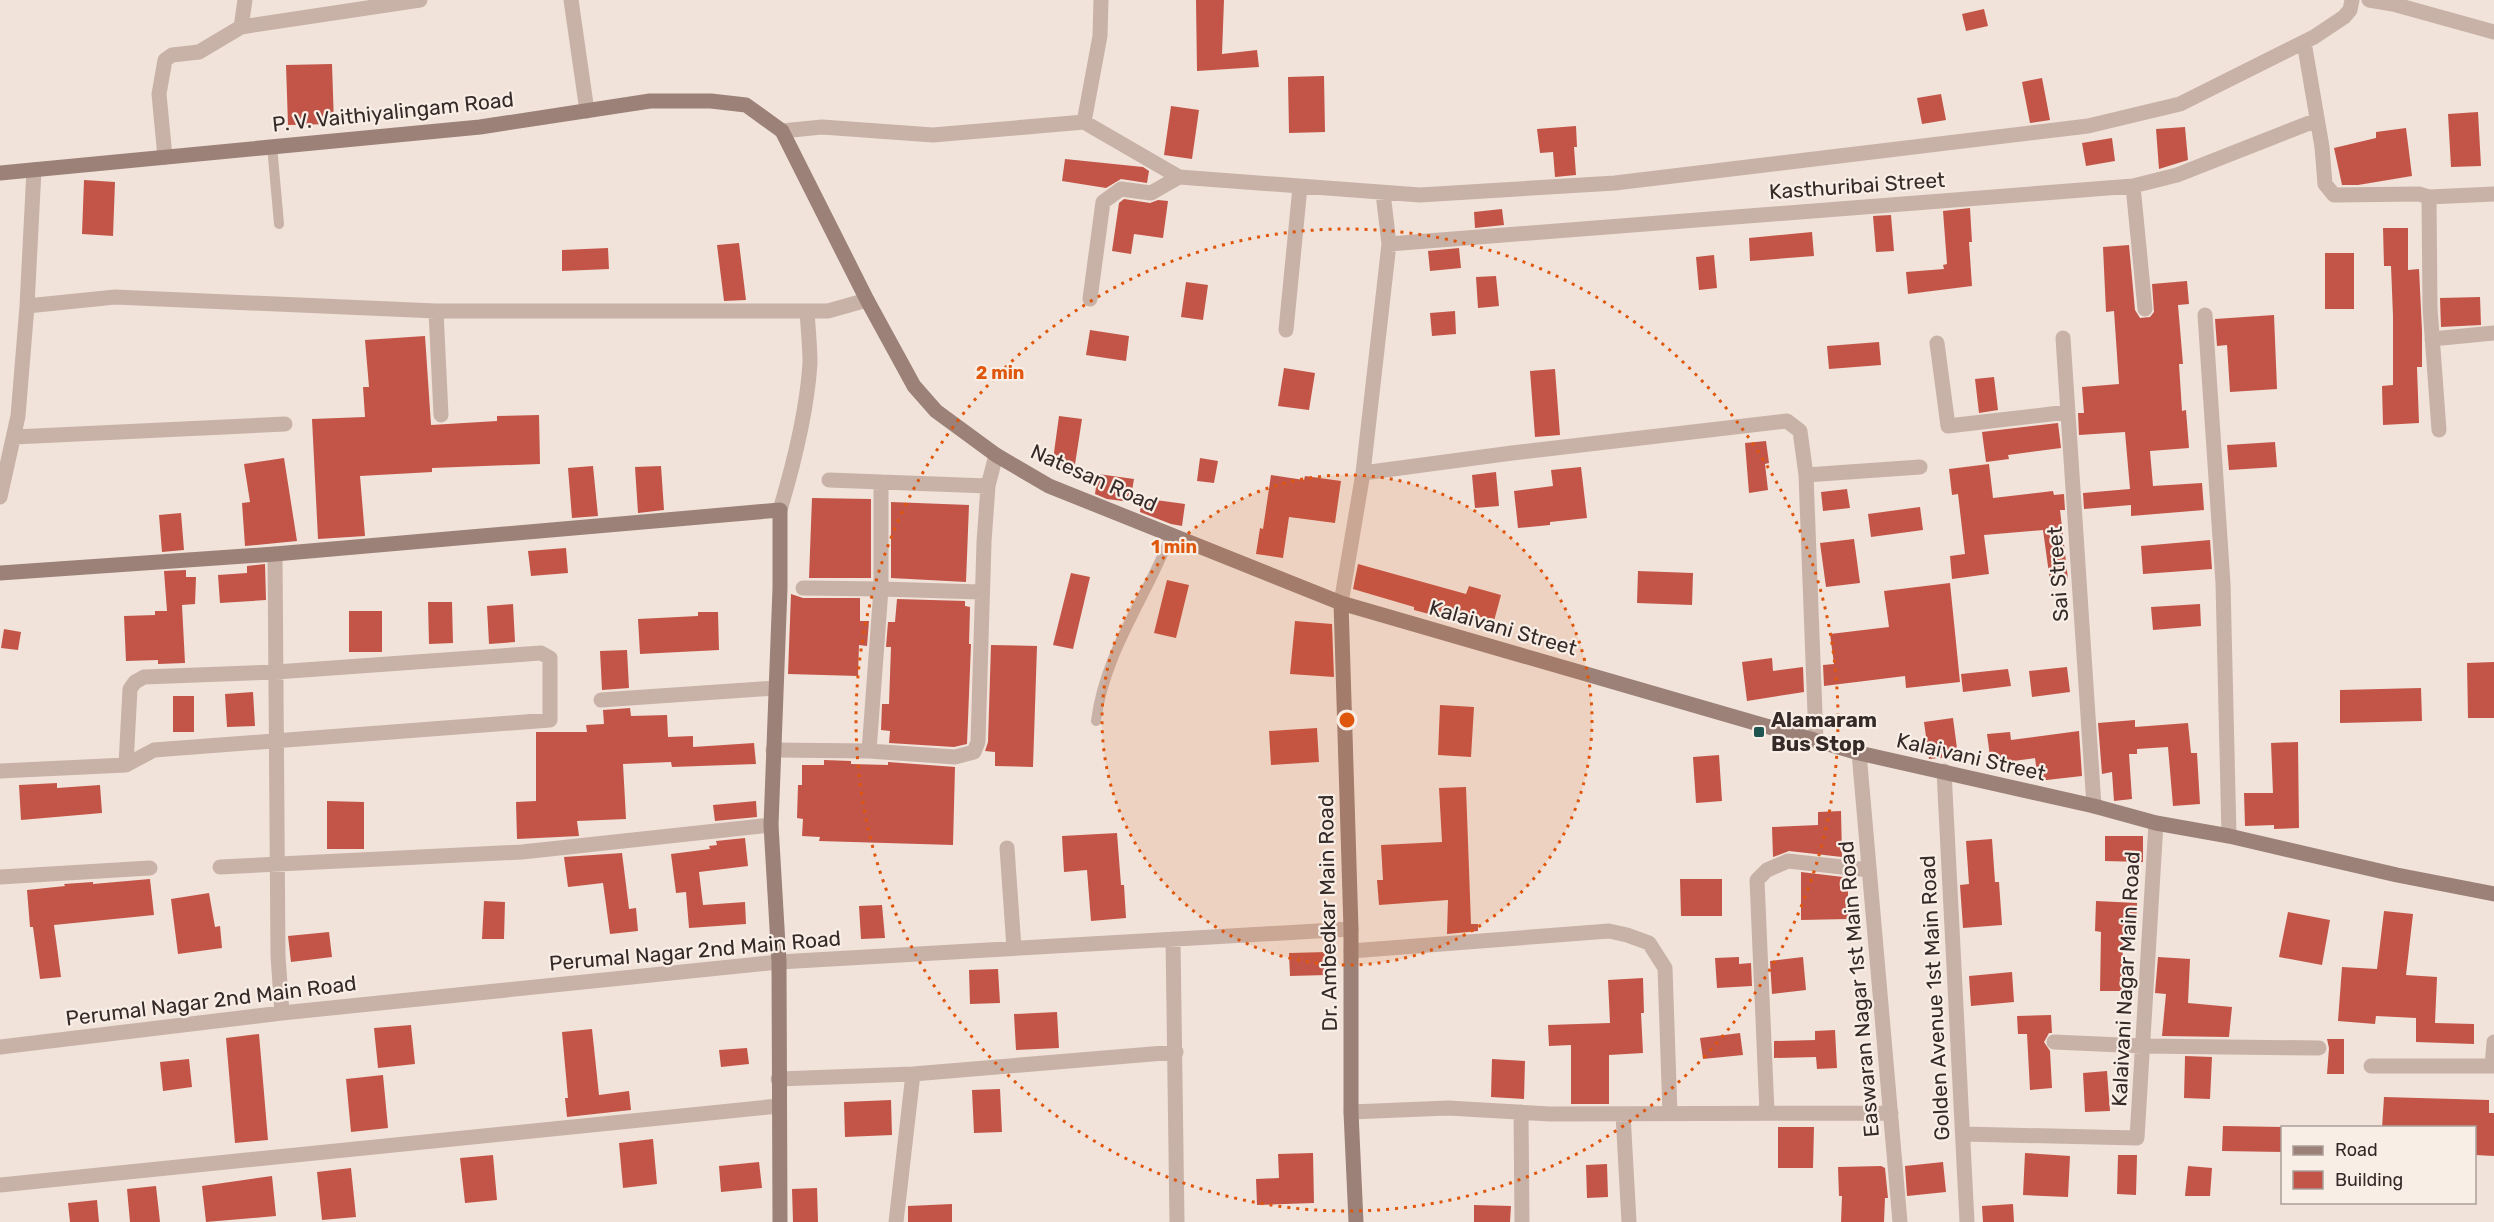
<svg xmlns="http://www.w3.org/2000/svg" width="2494" height="1222" font-family="Rubik,sans-serif">
<rect width="100%" height="100%" fill="#f1e3da"/>
<path fill="#c25547" d="M1196,0h28l-2,54 35,-4 2,17 -62,4z
M1984,9l4,17 -22,5 -4,-17z
M332,64l2,60 -46,1 -2,-60z
M1324,76l1,56 -36,1 -1,-56z
M2042,78l8,42 -20,3 -8,-41z
M1941,94l5,26 -24,4 -5,-26z
M1171,106l28,4 -7,49 -28,-4z
M2478,112l3,54 -30,1 -3,-53z
M1576,126l1,21h-3l2,28 -21,2 -2,-25 -13,1 -3,-24z
M2185,127l3,33 -29,9 -3,-40z
M2406,128l6,48 -54,9h-16l-8,-37 42,-10v-6z
M2112,138l3,23 -29,5 -4,-23z
M1065,159l78,8 6,4 -2,12 -26,-4 -15,9 -44,-7z
M84,180l31,2 -2,54 -31,-2z
M1124,199l26,4 8,-3 10,1 -5,37 -29,-4 -3,20 -19,-3 7,-48z
M1970,208l2,34h-3l3,44 -64,8 -2,-22 38,-3 -1,-4 4,-1 -4,-53z
M1502,209l2,16 -29,3 -1,-16z
M1891,215l3,36 -18,1 -3,-36z
M2383,228h25v42l11,-1 3,62v36h-5l2,56 -36,2 -1,-39 11,-1v-69l-2,-50h-7z
M1812,232l2,24 -64,5 -1,-23z
M739,243l7,57 -22,1 -7,-56z
M2129,245l6,65 5,8 10,-1 4,-5 -2,-28 35,-3 2,23 -11,1 5,59h-4l3,47 4,-1 3,38 -39,3 3,35 49,-3 2,27 -73,6v-11l-47,4 -1,-16 47,-4 -5,-57 -46,3 -1,-22h6l-2,-26 37,-3 -5,-73 -8,1 -3,-65z
M608,248l1,21 -47,2v-21z
M1459,248l2,20 -31,3 -2,-20z
M2325,253h29v56h-29z
M1714,255l3,33 -18,2 -3,-33z
M1496,276l3,30 -21,2 -2,-31z
M1186,282l22,3 -5,35 -22,-3z
M2480,297l1,28 -40,2 -1,-29z
M1455,311l1,23 -24,2 -2,-23z
M2274,315l3,74 -47,3 -3,-47 -10,1 -2,-27z
M1090,330l39,6 -3,25 -40,-6z
M425,336l6,89 66,-4v-5l42,-1 1,49 -108,4v4l-72,4 5,60 -47,3 -6,-120 53,-2 -2,-30h6l-4,-47z
M1879,342l2,23 -52,4 -2,-23z
M1284,368l31,5 -6,37 -31,-4z
M1555,369l5,66 -25,2 -5,-66z
M1994,377l4,33 -19,3 -4,-34z
M1059,416l23,3 -8,52 -22,-4z
M2058,423l3,25 -53,7 1,4 -23,3 -4,-30z
M1766,441l3,22 -4,1 3,26 -19,3 -4,-50z
M2275,442l2,25 -48,3 -2,-25z
M284,458l13,83 -52,5 -3,-43 8,-1 -6,-38z
M1200,458l18,3 -4,22 -17,-2z
M1989,464l4,34 60,-7 1,4 10,-1 1,16h-5l8,69 -18,2 -7,-51 -59,5 5,39 -37,5 -2,-23 15,-2 -7,-60 -6,1 -3,-26z
M593,466l5,50 -26,2 -4,-50z
M661,466l3,44 -26,3 -3,-46z
M1581,467l6,51 -37,4v3l-32,3 -4,-37 39,-5 -2,-16z
M1496,472l3,34 -24,2 -3,-33z
M1098,474l36,5 -4,23 -23,-3 -12,-5z
M1271,475l33,5 1,-4 36,5 -6,42 -46,-6 -6,41 -27,-4 4,-26 3,1z
M1847,489l3,19 -27,3 -2,-19z
M812,498l59,1v79h-62z
M1141,498l44,6 -3,22 -11,-2 -31,-12z
M891,502l78,3 -3,77 -75,-4z
M1920,507l3,23 -52,7 -3,-23z
M181,513l3,37 -22,2 -3,-37z
M1854,539l6,44 -34,4 -6,-44z
M2210,540l2,29 -69,5 -2,-28z
M566,548l2,25 -37,3 -3,-25z
M265,564l1,36 -46,3 -2,-28 29,-2v-7z
M1358,564l108,30 3,-8 32,9 -7,26 -50,-15 -4,11 -26,-7v-3l-61,-18z
M186,570v7h10l-1,27 -13,1 3,58 -27,1v-4l-32,1 -2,-45 31,-1v-4h12l-3,-40z
M1638,571l55,2 -1,32 -55,-2z
M1071,573l19,4 -17,72 -20,-4z
M1167,580l22,5 -13,53 -22,-5z
M1950,583l10,99 -54,6 -1,-12 -81,10 -1,-21 11,-1 -4,-30 59,-7 -5,-36z
M791,594l12,4h57v23h9l-2,25 -8,-1 -1,31 -70,-2z
M897,599l68,2v5l5,1 -1,37h2l-4,100 -13,3 -65,-4 1,-12 -9,-1 1,-26h7l2,-57h-5l2,-25h7z
M428,602h24l1,41 -24,1z
M513,604l2,38 -26,2 -2,-38z
M2200,604l1,22 -48,4 -2,-23z
M349,611h33v41h-33z
M698,612h20l1,38 -79,4 -2,-35 60,-3z
M1295,621l37,3 2,53 -44,-3z
M4,629l17,3 -3,18 -17,-2z
M991,645l46,1 -4,121 -38,-1v-14l-10,-1 3,-9z
M627,650l2,38 -27,2 -2,-39z
M1772,658l1,13 30,-4 1,25 -57,9 -5,-39z
M2494,662v56h-26l-1,-55z
M2067,667l3,25 -38,5 -3,-26z
M2008,669l3,17 -48,6 -2,-18z
M2421,688l1,33 -82,2v-33z
M253,692l2,34 -28,1 -2,-33z
M173,696h21v36h-21z
M1440,705l34,2 -3,50 -33,-2z
M630,708l1,8 36,-1 1,22 25,-1v11l61,-4 2,21 -84,3 -1,-5 -48,2 3,55 -49,2 2,15 -62,3 -1,-37 20,-1v-69h51l-1,-7 18,-1 -1,-14z
M1953,718l5,38 -29,3 -5,-37z
M2135,720v7l53,-4 3,30h6l3,51 -27,2 -5,-59 -31,2v5h-8l3,45 -18,2 -2,-29 -10,2 -4,-51z
M1317,728l2,34 -48,3 -2,-34z
M2079,731l3,45 -44,5 -3,-23 -44,6 -4,-30 23,-2 1,8z
M2298,742l1,86 -25,1v-4l-29,1 -1,-33h29l-2,-50z
M1719,755l3,46 -26,2 -3,-46z
M824,760l27,1v3l37,1v-3l67,5 -2,78 -134,-4 1,-4 -18,-1 1,-17 -6,-1 1,-33h4v-20h22z
M57,783v5l43,-3 2,28 -81,7 -2,-35z
M1466,787l5,137h7v7l-31,3 1,-34 -69,5 -2,-25h6l-2,-35 61,-3 -3,-54z
M327,801l37,1v47h-37z
M756,801l1,16 -42,4 -2,-16z
M1841,811l1,46 -53,-6 -16,6 -1,-30 46,-2v-13z
M1117,833l4,52h3l2,33 -35,3 -4,-51 -23,2 -2,-36z
M2105,836h38v26l-38,-1z
M745,838l3,28 -49,6 4,33 42,-3 1,22 -57,4 -3,-36 -10,1 -5,-39 39,-5 -1,-3 8,-1 -1,-4z
M1992,839l3,43h4l3,43 -39,3 -3,-43 9,-1 -3,-43z
M622,853l7,56 7,-1 2,23 -28,3 -7,-51 -35,4 -4,-30z
M1801,872l42,5v9h5v33l-47,1z
M150,879l4,36 -100,10 7,52 -21,2 -7,-52h-3l-3,-37 38,-4 -1,-2 29,-2v2z
M1680,879h42v37h-41z
M209,893l6,34 5,-1 2,22 -44,6 -7,-55z
M484,901l21,1 -1,37h-22z
M2096,901l41,2 -1,30h-13l-1,58h-22l1,-59 -6,-1z
M882,905l3,33 -24,1 -2,-33z
M2384,911l29,3 -7,61 31,2 -2,46 39,1v20l-58,-2v-24l-40,-2 -1,8 -37,-3 4,-54 35,2z
M2288,912l42,8 -8,45 -43,-8z
M329,932l3,25 -41,5 -3,-26z
M1327,952v23l-37,1 -1,-23z
M1739,957v7l12,-1 1,23 -35,2 -2,-30z
M1803,957l3,33 -34,4 -2,-33z
M2158,957l32,2 -2,44 44,4 -3,30 -67,-1 4,-42 -11,-1z
M998,969l2,34 -30,1 -1,-34z
M2012,972l2,30 -43,4 -2,-30z
M1643,978l1,35h-3l2,40 -34,2v49h-38v-59l-22,1 -1,-21 62,-2 -2,-43z
M1057,1012l2,36 -43,2 -2,-36z
M2051,1015l1,18h-3l-5,9 6,9 2,37 -22,2 -3,-56h-9l-1,-18z
M411,1025l4,39 -37,4 -4,-40z
M592,1029l7,66 30,-4 2,19 -64,7 -2,-19h3l-6,-66z
M1835,1030l2,38 -20,1 -1,-12 -42,1v-17l41,-1v-9z
M1740,1033l3,22 -40,4 -3,-21z
M259,1034l9,106 -33,3 -9,-105z
M2327,1039h17v35h-17l2,-26z
M747,1048l2,16 -28,3 -2,-17z
M2185,1056l27,1 -2,42 -26,-1z
M189,1059l3,28 -29,4 -3,-29z
M1492,1059l33,2 -1,38 -33,-2z
M2107,1071l3,40 -25,1 -2,-39z
M383,1075l5,53 -37,4 -5,-53z
M1000,1089l2,43 -28,1 -2,-43z
M2384,1097l105,3v13h5v43l-19,-1v-27h-93z
M891,1100l1,35 -47,2 -1,-35z
M2223,1126l60,1v25l-61,-1z
M1778,1127h36l-1,41h-35z
M653,1139l4,45 -34,4 -4,-45z
M1313,1153l1,50 -57,2 -1,-26 23,-1 -1,-24z
M2025,1153l45,3 -2,41 -45,-2z
M493,1155l4,45 -32,3 -5,-45z
M2118,1155h19l-1,40 -19,-1z
M759,1162l3,26 -41,4 -2,-26z
M1943,1162l3,30 -39,4 -2,-30z
M1607,1164l1,33 -21,1 -1,-33z
M1881,1166l4,2 3,30h-3l-1,24h-43l1,-26h-3l-1,-29z
M2188,1166l24,2 -2,28h-25z
M351,1168l5,49 -34,3 -5,-48z
M272,1176l4,40 -70,6 -4,-36z
M156,1186l4,36h-30l-3,-33z
M817,1188l1,34h-25l-1,-33z
M97,1200l2,22h-29l-2,-19z
M952,1204v18h-44v-16z
M2013,1204l1,18h-31l-1,-16z
M1474,1205l37,1 -1,16h-36z"/>
<g fill="none" stroke-linecap="round" stroke-linejoin="round">
<path stroke="#c8b2a7" stroke-width="10" d="M272,146l7,78
M1096,721c8,-67 51,-124 75,-186"/>
<path stroke="#c8b2a7" stroke-width="15" d="M571,0l16,111
M2369,0l24,4 101,28
M241,27l179,-27
M2304,42l18,105 3,37 9,11 85,-1 10,3 1,111 9,122
M1084,122l16,-86 1,-36
M782,131l40,-4 111,8 151,-13 95,55 241,18 195,-12 473,-57 92,-22 134,-67 30,-20 6,-7 2,-10
M165,157l-6,-63 6,-34 7,-5 27,-3 42,-25 4,-27
M2133,186l12,123
M2429,197l65,-3
M1389,244l744,-58 44,-11 140,-55
M1090,299l13,-97 18,-13 30,4 28,-16
M27,306l88,-9 321,14 5,104
M436,311h392l39,-11
M2205,315l18,268 6,253
M1286,330l14,-143
M2063,338l31,468
M2432,339l62,-6
M1937,343l11,83 120,-14
M14,437l271,-13
M1363,473l149,-20 275,-32 13,10 6,44 10,265
M1806,475l114,-8
M829,480l52,2
M0,497l18,-81 9,-110 7,-136
M780,510c14,-47 27,-98 30,-147 0,-17 -2,-35 -3,-52
M275,554l3,402 4,57
M803,588l78,1v-107l107,4
M1341,603l22,-130 26,-229 -6,-51
M601,700l174,-12
M773,750l96,1 86,6 19,-5 4,-10 6,-200 4,-56 8,-31
M869,751l12,-162 100,3
M1859,753l41,469
M0,771l126,-6 28,-15 396,-30v-62l-9,-5 -265,19 -132,5 -9,5 -5,7 -4,76
M1944,771l23,451
M1007,848l7,100
M220,867l302,-15 249,-27
M0,877l150,-9
M1173,939l4,283
M1351,951l258,-20 18,4 22,8 16,25 5,146
M2054,1042l89,4 176,2
M0,1047l282,-34 497,-51 572,-33
M2371,1066h123
M2492,1066l2,-24
M778,1079l135,-5 263,-22
M1351,1112l97,-4 102,6 341,-1
M1521,1112l1,110
M1767,1112l-10,-232 10,-10 21,-9 81,9
M1623,1114l6,108
M1963,1134l174,4 19,-315
M0,1185l778,-79
M896,1222l17,-148"/>
<path stroke="#9c8178" stroke-width="15" d="M0,173l480,-46 170,-26h61l35,4 36,26 85,169 47,86 22,25 60,44 53,31 292,117 518,150 235,53 62,17 73,13 168,39 97,19
M0,573l275,-19 505,-44v78l-9,237 8,137 1,260
M1341,603l10,326v183l5,110"/>
</g>
<circle cx="1347" cy="720" r="245" fill="#df570d" fill-opacity=".12"/>
<g fill="none" stroke="#df570d" stroke-width="3" stroke-dasharray="3 6">
<circle cx="1347" cy="720" r="245"/>
<circle cx="1347" cy="720" r="491"/>
</g>
<rect fill="#1e5551" stroke="#f8eee6" stroke-width="2" x="1753" y="726" width="12" height="12" rx="3"/>
<g text-anchor="middle" stroke-width="4.5" stroke-linejoin="round" paint-order="stroke">
<g font-size="21" fill="#352a27" stroke="#f8eee6">
<text transform="translate(393 112) rotate(-6)" y="7">P. V. Vaithiyalingam Road</text>
<text transform="translate(1857 186) rotate(-4)" y="7">Kasthuribai Street</text>
<text transform="translate(1094 478) rotate(24)" y="7">Natesan Road</text>
<text transform="translate(2058 574) rotate(-94)" y="7">Sai Street</text>
<text transform="translate(1503 628) rotate(16)" y="7">Kalaivani Street</text>
<text transform="translate(1971 757) rotate(13)" y="7">Kalaivani Street</text>
<text transform="translate(1328 913) rotate(-91)" y="7">Dr. Ambedkar Main Road</text>
<text transform="translate(695 951) rotate(-5)" y="7">Perumal Nagar 2nd Main Road</text>
<text transform="translate(2126 979) rotate(-87)" y="7">Kalaivani Nagar Main Road</text>
<text transform="translate(1859 989) rotate(-95)" y="7">Easwaran Nagar 1st Main Road</text>
<text transform="translate(1935 998) rotate(-93)" y="7">Golden Avenue 1st Main Road</text>
<text transform="translate(211 1001) rotate(-7)" y="7">Perumal Nagar 2nd Main Road</text>
</g>
<g font-size="21" font-weight="bold" fill="#352a27" stroke="#f8eee6" text-anchor="start">
<text x="1771" y="727">Alamaram<tspan x="1771" dy="24">Bus Stop</tspan></text>
</g>
</g>
<circle cx="1347" cy="720" r="9" fill="#df570d" stroke="#f8eee6" stroke-width="3"/>
<g font-size="18" text-anchor="middle" font-weight="bold" fill="#df570d" stroke="#f8eee6" stroke-width="4.5" stroke-linejoin="round" paint-order="stroke">
<text x="1000" y="379">2 min</text>
<text x="1174" y="553">1 min</text>
</g>
<rect x="2281" y="1126" width="195" height="78" fill="#f8eee6" stroke="#aaa09a" stroke-width="1.5"/>
<rect x="2293" y="1146" width="30" height="9" fill="#9c8178" stroke="#aaa09a" stroke-width="1.5"/>
<text x="2335" y="1156" font-size="18" fill="#352a27">Road</text>
<rect x="2293" y="1171" width="30" height="18" fill="#c25547" stroke="#aaa09a" stroke-width="1.5"/>
<text x="2335" y="1186" font-size="18" fill="#352a27">Building</text>
</svg>
